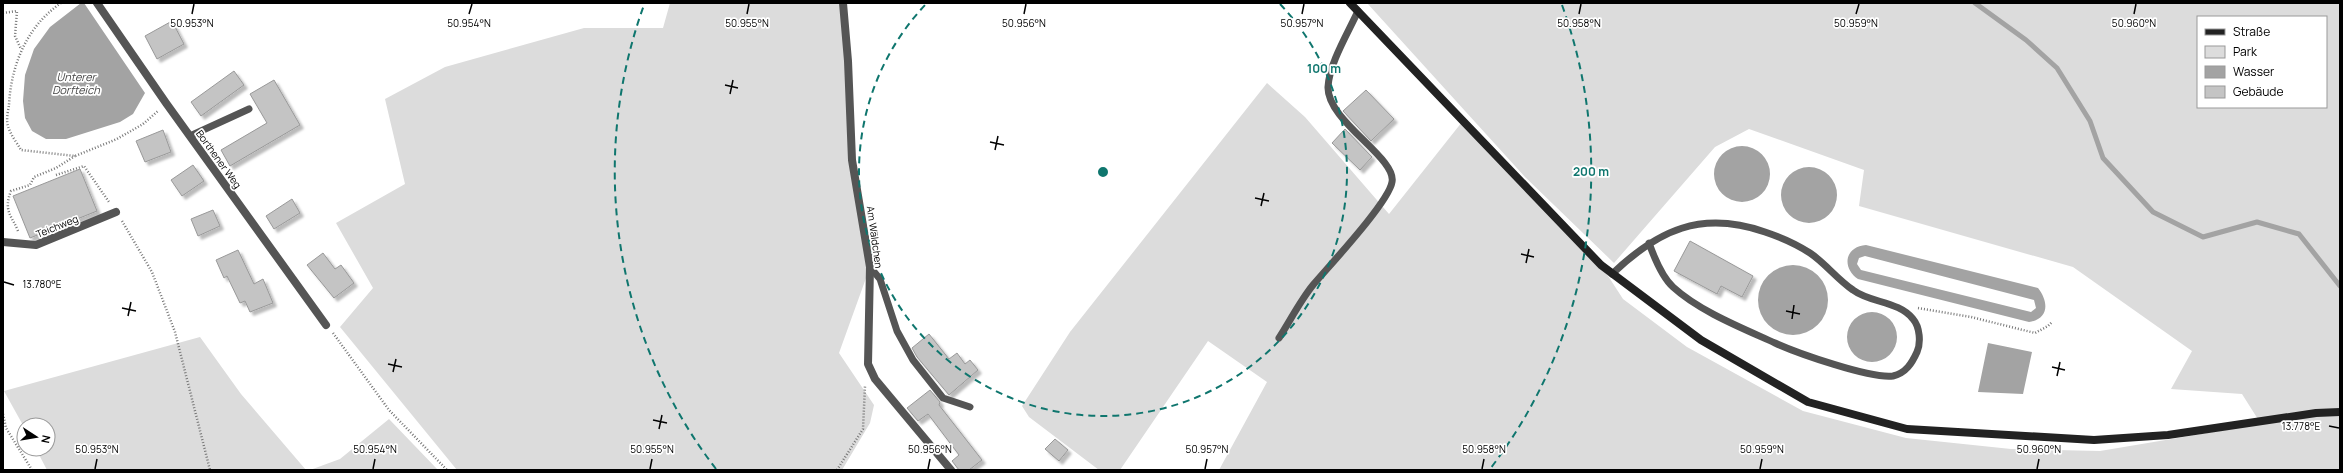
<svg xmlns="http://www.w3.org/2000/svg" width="2343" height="473" font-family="Manrope,sans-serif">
<defs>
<filter id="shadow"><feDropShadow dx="3.5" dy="3.5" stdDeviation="1" flood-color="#0004"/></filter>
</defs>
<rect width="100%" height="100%" fill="#fff"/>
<path fill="#dcdcdc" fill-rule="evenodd" d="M670,3h173l9,157 18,107 -31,86 35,52 -4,18 -28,47h-385l-117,-143 33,-39 -37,-65 69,-39 -20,-85 60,-32 139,-39h79z
M1367,3h973v467h-1121l48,-88 -59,-41 -88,129h-21l-70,-53 -7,-11 48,-74 197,-249 38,34 84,97 73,-92 139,143 22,34 64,48 116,64 103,27 105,11 89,2 161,-27 -19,-30 -71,-5 21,-38 -119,-84 -214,-61 5,-36 -115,-41 -34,18 -101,116 -89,-86zM2198,17h128v90h-128z
M200,337l41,57 65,76h-259l-11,-21h12v-24h-24v2l-20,-36z
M389,419l49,51h-128l30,-11z"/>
<path fill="#a3a3a3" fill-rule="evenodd" d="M81,3h3l61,90 -12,21 -13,8 -54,17h-20l-14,-8 -7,-13 -2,-17 2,-26 9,-26 16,-22z
M1714 174a28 28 0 1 1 56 0a28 28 0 1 1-56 0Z
M1781 195a28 28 0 1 1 56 0a28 28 0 1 1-56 0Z
M1866,245l172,43c11,14 11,31 -9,34l-171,-43c-16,-11 -14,-32 8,-34zM1865,256l169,44 2,8 -5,4 -170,-42 -4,-6 2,-6z
M1758 300a35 35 0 1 1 70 0a35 35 0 1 1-70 0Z
M1847 337a25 25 0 1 1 50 0a25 25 0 1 1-50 0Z
M1988,343l44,9 -9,42 -45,-2z"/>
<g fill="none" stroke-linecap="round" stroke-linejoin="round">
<path stroke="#a3a3a3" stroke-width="5" d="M1975,3l51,37 31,28 33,53 13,37 50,54 50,25 54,-15 42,12 41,52"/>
</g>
<path fill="#c4c4c4" stroke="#999" filter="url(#shadow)" d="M172,21l12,23 -27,15 -12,-23z
M234,71l10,14 -43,31 -10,-14z
M274,80l26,45 -70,41 -9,-16 46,-27 -17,-29z
M1366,90l28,29 -23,22 -28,-30z
M1345,129l27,28 -12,13 -28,-27z
M163,130l8,22 -26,10 -9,-21z
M193,165l11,16 -22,15 -11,-16z
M80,169l17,42 -67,27 -17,-42z
M292,199l8,14 -26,16 -8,-13z
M213,210l7,16 -22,10 -7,-17z
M1690,241l63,35 -11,21 -21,-11 -4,8 -43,-23z
M238,250l16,34 9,-5 10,24 -23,9 -5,-11 -5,2 -13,-27 -3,2 -8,-18z
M323,253l12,16 6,-4 13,18 -20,15 -27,-33z
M929,334l20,25 8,-6 8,11 5,-4 8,10 -29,25 -32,-38 -5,-9z
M930,390l10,12 -1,3 43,55 -13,10h-10l-7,-9 7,-6 -31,-41 -10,7 -11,-13z
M1055,439l13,11 -9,11 -14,-12z"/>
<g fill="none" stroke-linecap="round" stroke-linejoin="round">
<path stroke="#777" stroke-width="2.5" stroke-dasharray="1 2" stroke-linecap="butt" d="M61,3c-34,23 -50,62 -52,102 -1,6 -3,15 -1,21 2,8 9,17 13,24l54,6 42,-17 26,-15 15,-13
M3,13l14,-2 -2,25 6,13
M56,175l28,-9 25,36
M122,221l30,51 23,60 35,138
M18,231c-6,-15 -15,-20 -7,-40l19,-6 4,-8 22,-9 19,-12
M1918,308l53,9 64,16 13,-7 4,-4
M333,333l56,77 58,60
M3,414l3,14 26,42
M837,470l26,-41 2,-43"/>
<path stroke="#555" stroke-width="7" d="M190,136l59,-27
M870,267l10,12 17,52 16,29 30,38 27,9
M1612,274c46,-44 89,-64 153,-42 15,5 31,12 45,21 15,10 27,26 43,37 17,13 46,11 60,29 7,8 8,24 4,33 -5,11 -11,21 -24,24 -22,3 -96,-23 -118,-33 -33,-15 -76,-32 -102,-56 -11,-10 -19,-30 -24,-44
M1279,338c11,-17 21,-37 34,-53 16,-19 76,-83 79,-103 5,-24 -65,-61 -64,-95 1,-23 20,-54 30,-76"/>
<path stroke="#555" stroke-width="8" d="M97,3l69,100 160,222
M843,3l5,58 4,99 18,107 -2,97 7,15 76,91
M3,242l33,3 80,-33"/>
<path stroke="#222" stroke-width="8" d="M1350,3l251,262 100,75 107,62 99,27 187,11 74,-5 148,-22 24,-1"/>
</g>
<path fill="none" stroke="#000" stroke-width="1.5" d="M192,14l2,-10M469,14l3,-10M747,14l2,-10M1024,14l2,-10M1302,14l2,-10M1579,14l2,-10M1856,14l3,-10M2134,14l2,-10M725,85l13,3M730,94l3,-14M990,142l14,3M995,150l3,-14M1255,198l14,3M1261,206l3,-13M1521,254l13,3M1526,263l3,-14M4,282l10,3M122,308l14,3M1786,311l14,3M128,316l3,-14M1792,319l2,-14M388,364l14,3M2052,367l13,3M393,372l3,-13M2057,376l3,-14M653,420l14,3M2329,426l10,2M659,429l3,-14M95,469l2,-10M373,469l2,-10M650,469l2,-10M928,469l2,-10M1205,469l2,-10M1482,469l2,-10M1760,469l2,-10M2037,469l2,-10"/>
<g fill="none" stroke="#0f766e" stroke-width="2" stroke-dasharray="7 5">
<path d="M1280 4A244 244 0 1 1 926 4"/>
<path d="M716 469A488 488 0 0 1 644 5M1562 5A488 488 0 0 1 1490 469"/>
</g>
<g text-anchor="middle" stroke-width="3.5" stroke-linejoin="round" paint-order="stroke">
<g font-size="10" fill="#000" stroke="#fff">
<text transform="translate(219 159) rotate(54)" y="4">Borthener Weg</text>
<text transform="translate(57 226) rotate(-22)" y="4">Teichweg</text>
<text transform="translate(875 237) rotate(82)" y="4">Am Wäldchen</text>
</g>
<g font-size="11" font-style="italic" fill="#444" stroke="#fff">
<text x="76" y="81">Unterer<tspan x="76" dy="13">Dorfteich</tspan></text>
</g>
</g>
<g font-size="10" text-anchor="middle" fill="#000" stroke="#fff" stroke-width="3.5" stroke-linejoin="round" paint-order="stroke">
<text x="192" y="27">50.953°N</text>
<text x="469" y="27">50.954°N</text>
<text x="747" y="27">50.955°N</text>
<text x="1024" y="27">50.956°N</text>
<text x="1302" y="27">50.957°N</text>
<text x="1579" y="27">50.958°N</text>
<text x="1856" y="27">50.959°N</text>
<text x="2134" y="27">50.960°N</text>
<text x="42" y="288">13.780°E</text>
<text x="2301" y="430">13.778°E</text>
<text x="97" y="453">50.953°N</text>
<text x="375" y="453">50.954°N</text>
<text x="652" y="453">50.955°N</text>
<text x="930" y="453">50.956°N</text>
<text x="1207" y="453">50.957°N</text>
<text x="1484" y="453">50.958°N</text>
<text x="1762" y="453">50.959°N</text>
<text x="2039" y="453">50.960°N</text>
</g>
<circle cx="1103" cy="172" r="6" fill="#0f766e" stroke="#fff" stroke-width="2"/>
<g font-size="12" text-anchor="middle" font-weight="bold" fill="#0f766e" stroke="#fff" stroke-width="3.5" stroke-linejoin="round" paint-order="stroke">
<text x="1324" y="73">100 m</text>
<text x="1591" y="176">200 m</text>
</g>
<rect width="2343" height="473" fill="none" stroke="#000000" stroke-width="8"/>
<rect x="2197" y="16" width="130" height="92" fill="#ffffff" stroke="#999999"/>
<rect x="2205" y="29" width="20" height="6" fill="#222222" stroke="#999999"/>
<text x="2233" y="36" font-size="12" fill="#000000">Straße</text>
<rect x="2205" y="46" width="20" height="12" fill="#dcdcdc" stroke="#999999"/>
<text x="2233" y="56" font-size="12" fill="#000000">Park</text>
<rect x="2205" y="66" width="20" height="12" fill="#a3a3a3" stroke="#999999"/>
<text x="2233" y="76" font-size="12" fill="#000000">Wasser</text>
<rect x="2205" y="86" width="20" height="12" fill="#c4c4c4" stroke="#999999"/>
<text x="2233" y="96" font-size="12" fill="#000000">Gebäude</text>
<g transform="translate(36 437) rotate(102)"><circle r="19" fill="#ffffff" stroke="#999999"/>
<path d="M0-3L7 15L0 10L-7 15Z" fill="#000000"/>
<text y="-6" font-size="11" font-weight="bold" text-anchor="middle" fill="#000000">N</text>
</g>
</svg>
